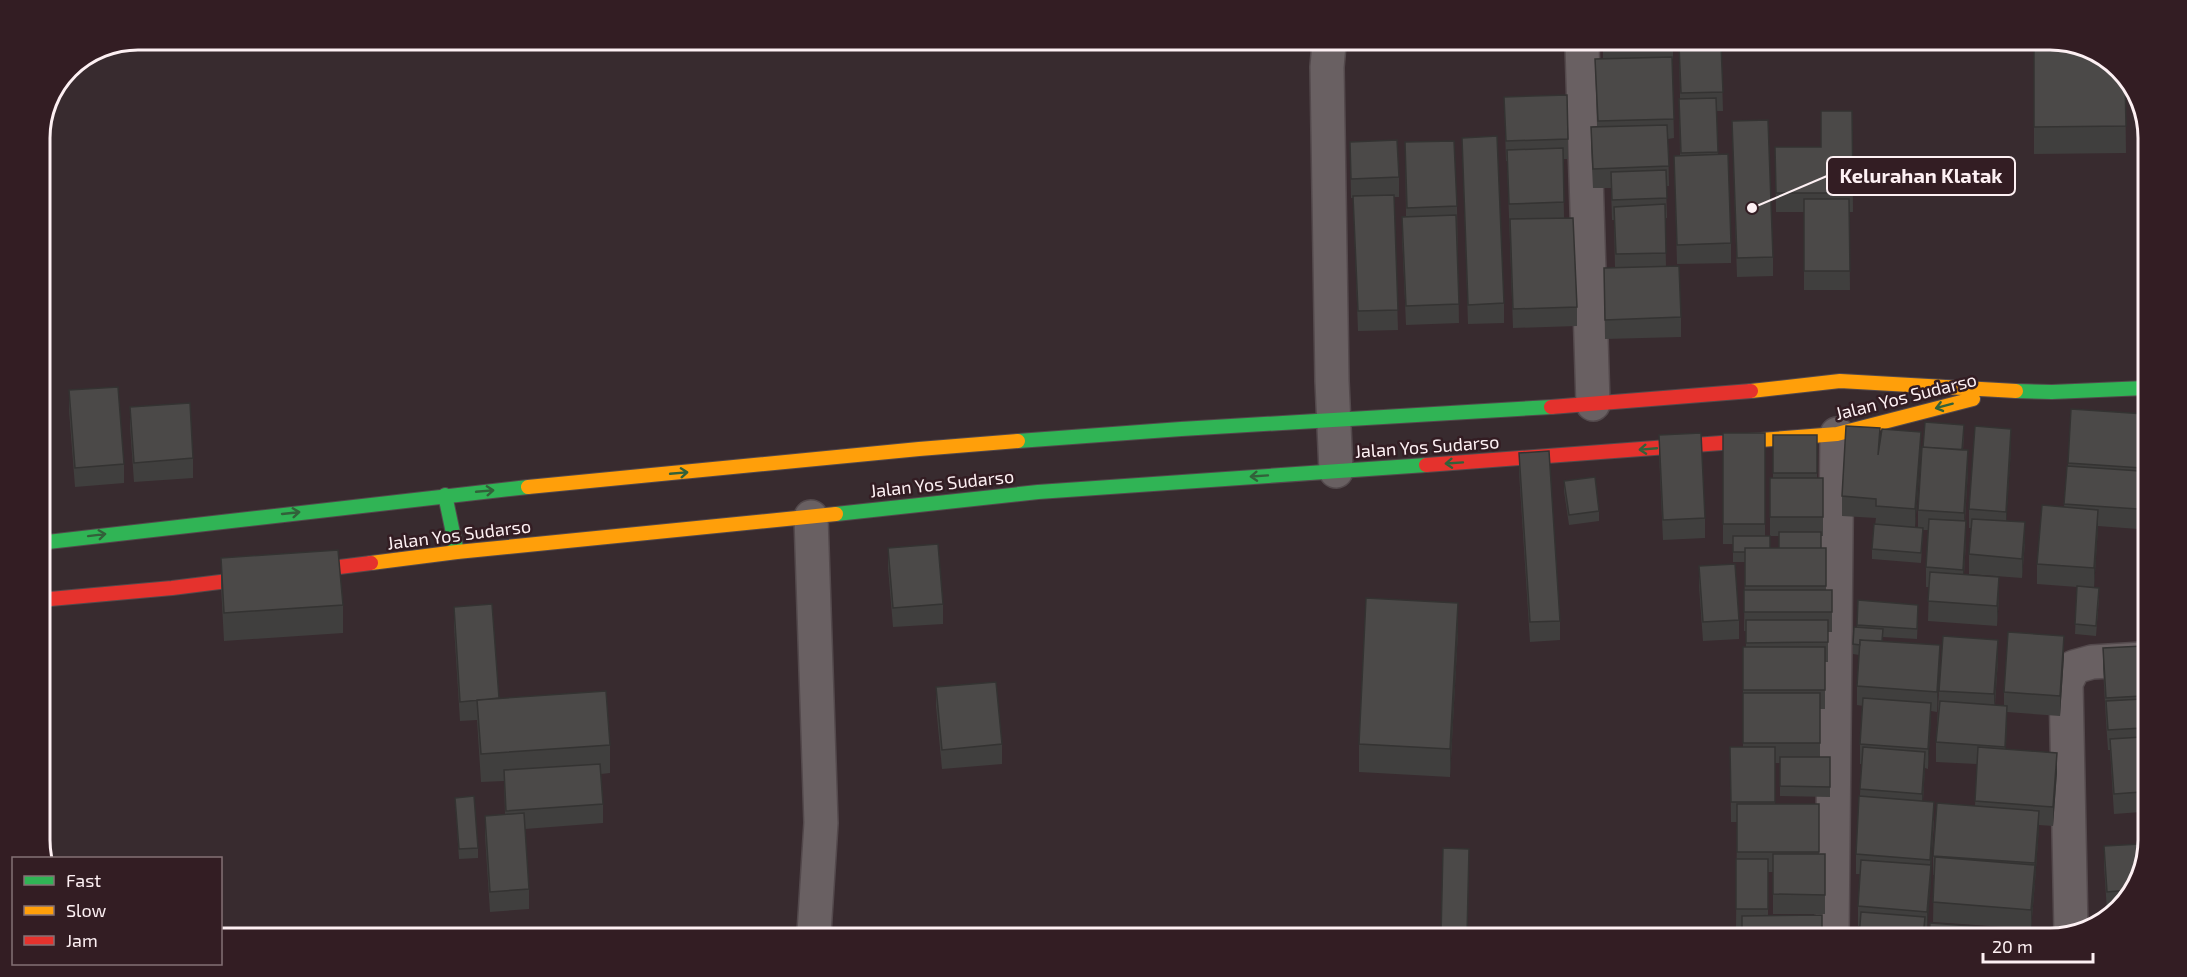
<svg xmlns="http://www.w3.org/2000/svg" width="2187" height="977" font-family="'Exo 2',sans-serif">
<rect width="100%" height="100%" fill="#382b2f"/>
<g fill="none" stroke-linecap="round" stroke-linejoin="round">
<g stroke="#53494c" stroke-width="36">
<path id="street" d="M1329,44l-2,23 5,314 4,90
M1582,45l11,359
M811,517l10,306 -7,110
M2071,932l-5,-249 8,-16 18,-5 51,-3
M1832,937l5,-503"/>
</g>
<g stroke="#53494c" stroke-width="16">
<path id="fast" d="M2016,391l36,1 93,-4
M1018,441l163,-12 370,-22
M445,495l12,57
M836,514l202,-22 388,-27
M39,543l489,-56"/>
</g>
<g stroke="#53494c" stroke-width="16">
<path id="slow" d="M1751,391l89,-10 176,10
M1748,441l89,-7 136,-35
M528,487l391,-38 99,-8
M371,563l86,-11 379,-38"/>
</g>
<g stroke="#53494c" stroke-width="16">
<path id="jam" d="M1551,407l200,-16
M1426,465l322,-24
M39,600l133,-12 199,-25"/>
</g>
<use href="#street" stroke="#696062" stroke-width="33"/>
<use href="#fast" stroke="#30b455" stroke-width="14"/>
<use href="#slow" stroke="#ff9f0a" stroke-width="14"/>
<use href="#jam" stroke="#e5322d" stroke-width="14"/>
</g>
<path fill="#403f3e" d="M1603,45h70v14h-1l2,79 -6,1 1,47h-3l1,32h-2l1,49 15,50v20l-76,2 -1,-71h11l-1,-48h-2l-1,-32h-18l-2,-42v-19l6,-1 -2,-67h8z
M1679,45h42l2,66h-7l2,43 13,89v20l-54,1 -3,-108 6,-1 -1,-56h1z
M2034,46l91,32 1,75 -92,1z
M1504,97l64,42v20h-5l1,59 13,89v19l-64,2 -6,-167h-1z
M1852,111l1,101h-4l1,78h-46v-78h-28l-1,-65h46z
M1732,121l41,136v19l-36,1z
M1462,138l42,165v20l-36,1z
M1350,142l49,35v20h-5l4,133 -40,1 -5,-133h-2z
M1405,142l52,64 2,117 -53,2 -4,-89v-19l4,-1z
M69,390l55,74v19l-49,4 -6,-77z
M130,407l63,51v20l-59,4 -4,-55z
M2071,409l74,5v36l-3,38h-2l-2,41 -40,-3 -4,62 5,10 -3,38 -21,-2 2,-47 -40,-3v-20l27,-57 3,-41h1z
M39,424l11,34v10h-11z
M1723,433h42v103l5,12h9v-12h-9v-58h3v-43h44v43h6v58h-2v12h5v42h6v42h-4v30h-3v47h-5v48h10v40l-50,-1v-33h-5v41h44v50h6v60h-52v-42h-5v43l-26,14h-6l1,-107h-6l-1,-75h13v-100h3v-16h-2l1,-69h-12v-18h-10z
M1659,435l46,83v20l-42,2 -4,-86z
M1964,435l-1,15 5,20 -3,51 1,20 -2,34 35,22 -2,29 -69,-5 1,-34h-3v-20l3,-37h-6l-2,33 -49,-4v-10l4,-31 -34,-2v-20l38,-56 41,11 -6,76h3v-17z
M2011,449l-5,72 19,21 -3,36 -53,-4v-20l2,-26h-2v-19z
M1519,453l41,168v19l-30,2 -11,-170z
M1564,481l35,30v10l-30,4 -5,-34z
M2144,489v37h-2v-10z
M888,548l55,56v20l-50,3 -5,-60z
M221,558l122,47v28l-119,8 -3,-55z
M1699,566l40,54v19l-36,2 -4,-55z
M1858,600l60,15 -1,24 -34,-2 -1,4 58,24 -3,47 -6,-1 -3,58 -3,-1 -2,33 11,20 -7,110h-2v7l-66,-1 1,-11h-2v-20l2,-32h-4v-20l6,-90h-2v-20l3,-38 -6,-1v-19l2,-31 -6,-1v-10l4,-17z
M454,607l45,91 111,47v28l-9,1 2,30v19l-78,6 4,60v20l-39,3 -5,-76v-20l20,-1 -1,-34 -23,1 -4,-62 -17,1 -6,-94z
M1458,631l-8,146 -91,-5v-28z
M2143,646l-2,166 -27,2 -4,-64h-2l-2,-29 -3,-53v-20z
M2064,656l-4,60 -53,-4 -1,37 51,23 -4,54 -14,-1 -4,57 -4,47 -98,-7 1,-47h-1v-19l42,-50 2,-42 -41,-2v-20l3,-51 59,-31 -3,45h9v-13z
M936,687l66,57v20l-60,5 -6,-63z
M455,798l23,50v10l-19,1z
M2104,846l36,32 -27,33h-6l-3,-45z"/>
<path fill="#343332" d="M2145,427v23l-3,38v-20z
M2011,429v20l-5,83v-20z
M1921,432v19l-6,78v-20z
M1968,450v20l-4,63v-20z
M2140,471v20l-2,38v-20z
M2098,510v19l-4,59v-20z
M1966,521v20l-3,48v-19z
M2025,522v20l-3,36v-19z
M1999,577v20l-2,29v-20z
M1458,603v28l-8,146v-28z
M2064,636v20l-4,60v-20z
M1998,640v20l-4,54v-20z
M1940,645v20l-3,47v-20z
M1931,703v20l-3,46v-20z
M2007,706v19l-2,41v-19z
M1925,752v19l-3,42v-19z
M2057,753v19l-4,54v-19z
M1934,802l-3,83 -4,46v-19z
M2039,811v19l-4,52v-19z
M2035,865v19l-4,45v-19z"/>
<path fill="#4b4948" stroke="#343332" stroke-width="1.5" d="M1679,45h42l2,47 -42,1z
M2034,46l54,1 37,31 1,48 -92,1z
M1672,57l2,62 -76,2 -3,-62z
M1567,95l1,44 -62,2 -2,-44z
M1716,98l2,54 -37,1 -2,-54z
M1821,111h31l1,82h-77l-1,-46h46z
M1768,120l5,137 -36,1 -5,-137z
M1667,125l2,41 -76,3 -2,-42z
M1497,136l7,167 -36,2 -6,-167z
M1397,140l2,37 -48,2 -1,-37z
M1454,141l3,65 -50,2 -2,-66z
M1563,148l1,54 -55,2 -2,-54z
M1728,154l3,89 -54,2 -3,-89z
M1666,170l1,28 -55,2 -1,-28z
M1394,195l4,115 -40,1 -5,-115z
M1804,199h45l1,72h-46z
M1665,204l1,49 -50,1 -2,-47z
M1456,215l3,89 -53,2 -4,-89z
M1573,218l4,89 -64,2 -3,-90z
M1679,266l2,51 -76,3 -1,-52z
M118,387l6,77 -49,4 -6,-78z
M190,403l3,55 -59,5 -4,-56z
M2071,409l74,5 -3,54 -74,-5z
M1925,422l39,3 -2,25 -39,-3z
M47,423l3,35h-11v-34z
M1846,426l34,2 -2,27 4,-26 39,3 -6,77 -39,-3v-7l-34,-3z
M1975,426l36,3 -5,83 -37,-3z
M1701,433l4,85 -42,2 -4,-85z
M1723,433h42v91h-42z
M1773,435h44v38h-44z
M1922,447l46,3 -4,63 -46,-3z
M1549,451l11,170 -30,1 -11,-169z
M2067,466l73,5 -2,38 -74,-5z
M1595,477l4,34 -30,4 -5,-34z
M1770,478h53v39h-53z
M2144,489v27h-2z
M2042,505l56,5 -4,58 -57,-4z
M1929,519l37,2 -3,49 -37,-3z
M1972,519l53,3 -3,37 -53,-5z
M1874,524l49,4 -2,25 -49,-4z
M1779,532h42v16h-42z
M1733,536h37v12h-25v4h-12z
M938,544l5,60 -50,4 -5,-60z
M1745,548h81v38h-81z
M338,550l5,55 -119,8 -3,-55z
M1735,564l4,56 -36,2 -4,-56z
M1930,572l69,5 -2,29 -69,-5z
M2077,586l22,2 -3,38 -21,-2z
M1744,590h88v22h-88z
M1366,598l92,5 -8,146 -91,-5z
M1858,600l60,5 -1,24 -60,-4z
M492,604l7,94 -39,4 -6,-95z
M1746,620h82v22l-82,1z
M1854,627l29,2 -1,12 -22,-1v5l-7,-1z
M2008,632l56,4 -4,60 -56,-4z
M1943,636l55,4 -4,54 -55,-3z
M1860,640l80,5 -3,47 -80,-6z
M2143,646l-1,50 -36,2 -3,-50z
M1743,647h82v43h-82z
M996,682l6,62 -60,6 -6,-63z
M606,691l4,54 -129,9 -4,-54z
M1743,693h77v50h-77z
M1863,698l68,5 -3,46 -68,-5z
M2142,699v29l-34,2 -2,-29z
M1940,701l67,5 -2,41 -69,-5z
M2142,737l-1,55 -27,2 -4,-55z
M1730,747h45v55h-44z
M1863,747l62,5 -3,42 -62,-5z
M1978,747l79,6 -4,54 -78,-6z
M1780,757h50v30l-50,-1z
M600,764l3,40 -97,7 -2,-41z
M474,796l4,52 -19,1 -4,-51z
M1859,796l75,6 -4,58 -74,-6z
M1937,803l102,8 -4,52 -102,-7z
M1737,804h82v48h-82z
M524,813l5,76 -39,3 -5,-76z
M2141,844l-1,34 -10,12 -23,2 -3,-46z
M1443,848l26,1 -2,87h-26z
M1773,854h52v41l-52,-1z
M1935,857l100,8 -4,45 -98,-8z
M1736,859h32v50h-32z
M1861,860l70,5 -4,47 -69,-6z
M1861,912l64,5 -2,21 -64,-1z
M1822,915v22h-80v-21z
M1930,923l97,7 -1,8h-97z"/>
<defs><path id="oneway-shaft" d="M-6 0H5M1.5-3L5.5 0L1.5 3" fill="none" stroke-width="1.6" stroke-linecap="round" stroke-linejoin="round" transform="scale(1.5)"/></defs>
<g stroke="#32613a">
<use href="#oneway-shaft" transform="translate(1944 406) rotate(165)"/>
<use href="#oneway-shaft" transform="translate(1648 449) rotate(175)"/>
<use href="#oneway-shaft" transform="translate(1454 463) rotate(176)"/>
<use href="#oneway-shaft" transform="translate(679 473) rotate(-5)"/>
<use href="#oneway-shaft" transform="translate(1259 476) rotate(176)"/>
<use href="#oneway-shaft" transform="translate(485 491) rotate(-5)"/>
<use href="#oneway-shaft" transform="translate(291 513) rotate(-6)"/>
<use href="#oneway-shaft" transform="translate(97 535) rotate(-7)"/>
</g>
<g text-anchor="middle" stroke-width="5" stroke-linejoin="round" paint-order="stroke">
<g font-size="18" fill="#fdf0f3" stroke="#331d23">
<text transform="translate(1906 397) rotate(-14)" y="6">Jalan Yos Sudarso</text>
<text transform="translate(1427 447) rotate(-4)" y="6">Jalan Yos Sudarso</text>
<text transform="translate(942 484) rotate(-6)" y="6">Jalan Yos Sudarso</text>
<text transform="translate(459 535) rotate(-7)" y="6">Jalan Yos Sudarso</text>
</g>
</g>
<path d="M0 0H2187V977H0ZM138 50H2050A88 88 0 0 1 2138 138V840A88 88 0 0 1 2050 928H138A88 88 0 0 1 50 840V138A88 88 0 0 1 138 50Z" fill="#331d23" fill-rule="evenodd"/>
<path fill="none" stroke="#fdf0f3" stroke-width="3" d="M138 50H2050A88 88 0 0 1 2138 138V840A88 88 0 0 1 2050 928H138A88 88 0 0 1 50 840V138A88 88 0 0 1 138 50Z"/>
<path fill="none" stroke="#fdf0f3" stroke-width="2" d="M1752 208L1827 176"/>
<circle fill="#fdf0f3" stroke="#331d23" stroke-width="2" cx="1752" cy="208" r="6"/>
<rect fill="#331d23" stroke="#fdf0f3" stroke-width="2" x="1827" y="157" width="188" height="38" rx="6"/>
<g font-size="20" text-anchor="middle" font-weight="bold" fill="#fdf0f3">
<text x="1921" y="183">Kelurahan Klatak</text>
</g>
<rect x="12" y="857" width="210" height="108" fill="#331d23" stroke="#847176" stroke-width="1.5"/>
<rect x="24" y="876" width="30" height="9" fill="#30b455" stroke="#847176" stroke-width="1.5"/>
<text x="66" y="887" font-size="18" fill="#fdf0f3">Fast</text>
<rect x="24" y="906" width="30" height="9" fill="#ff9f0a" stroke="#847176" stroke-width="1.5"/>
<text x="66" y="917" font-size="18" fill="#fdf0f3">Slow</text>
<rect x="24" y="936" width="30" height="9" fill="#e5322d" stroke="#847176" stroke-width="1.5"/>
<text x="66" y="947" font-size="18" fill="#fdf0f3">Jam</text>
<path d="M1983 953v9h110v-9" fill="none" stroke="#fdf0f3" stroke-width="3"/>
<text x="1992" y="953" font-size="18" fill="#fdf0f3" stroke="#331d23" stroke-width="4.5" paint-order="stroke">20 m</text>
</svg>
